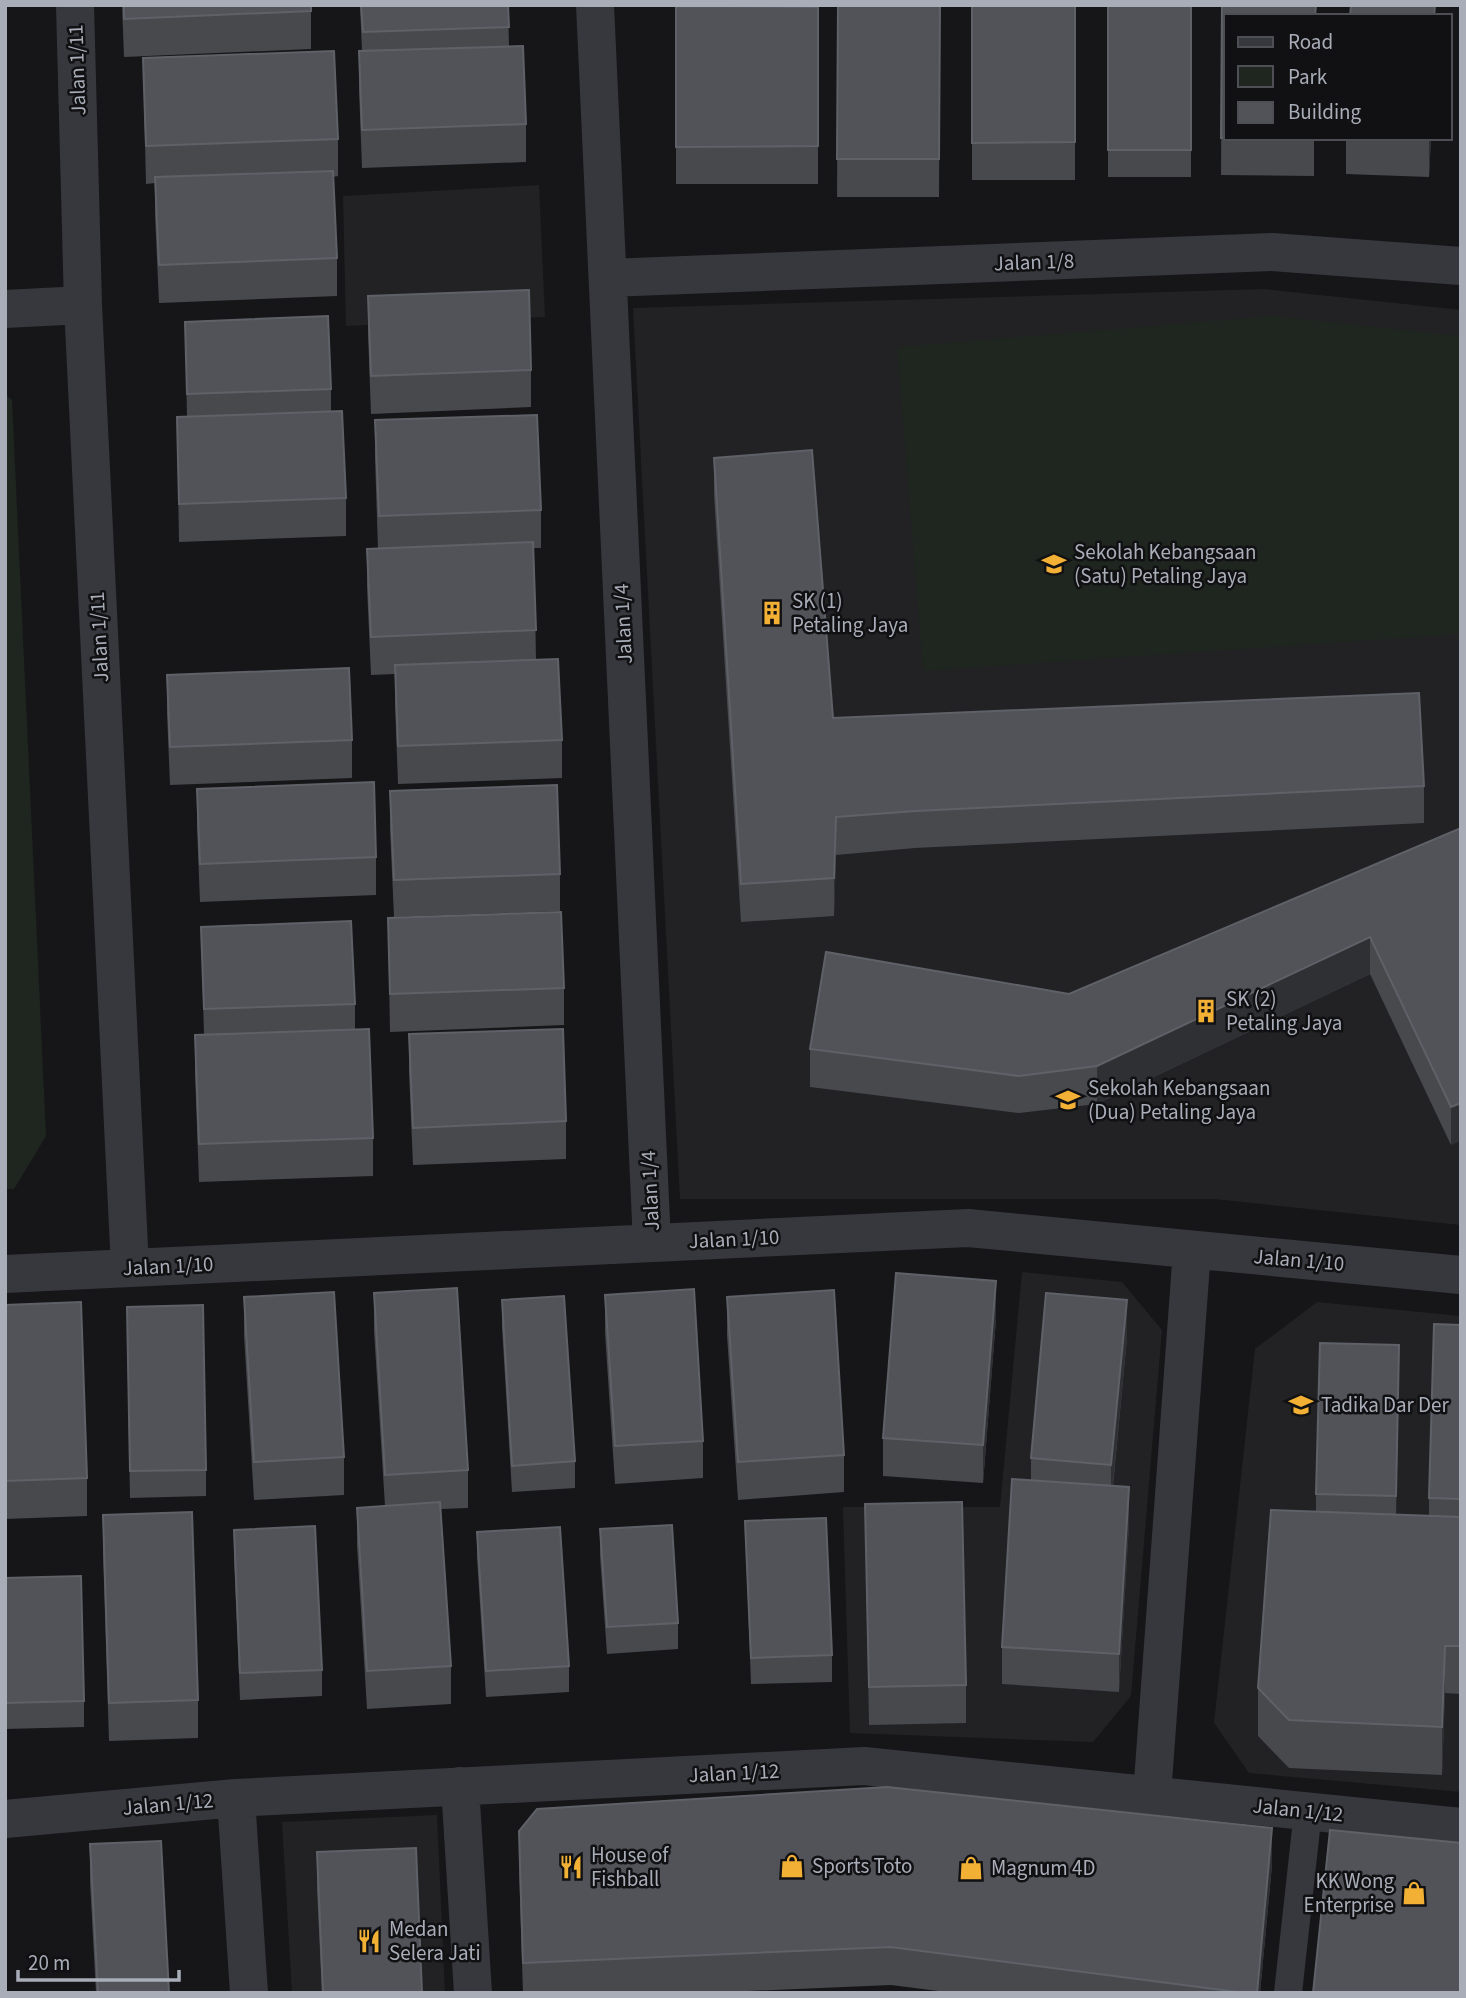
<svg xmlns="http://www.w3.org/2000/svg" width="1466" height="1998" font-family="'Source Sans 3',sans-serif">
<rect width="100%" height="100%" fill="#161618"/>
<path fill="#222225" d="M539,185l6,132 -199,9 -3,-130z
M1264,289l197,21v915l-247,-26h-534l-47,-891z
M1022,1272l100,10 40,48 -31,366 -38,46 -243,-9 -7,-226h157z
M1317,1302l144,14v476l-212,-19 -35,-50 41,-374z
M437,1815l8,178h-153l-10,-171z"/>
<path fill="#1e261f" d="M1273,316l188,20v298l-538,37 -26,-324z
M5,394l7,6 34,736 -32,53h-9z"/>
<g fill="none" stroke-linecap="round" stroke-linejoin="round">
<path stroke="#37383d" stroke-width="28" d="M1288,1993l20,-182"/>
<path stroke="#37383d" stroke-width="38" d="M75,5l8,300 47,963
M595,5l57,1238
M608,278l664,-26 189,14
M5,309l78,-4
M5,1274l963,-46 493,47
M460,1786l13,207
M1152,1795l40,-545
M236,1798l13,195
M5,1819l231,-21 628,-32 597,61"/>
</g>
<path fill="#47494d" d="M122,5h189v44l-187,8z
M360,5h148l1,41 17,78v38l-164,6 -3,-79v-38h3z
M838,5h102l-1,192h-102z
M972,5h103v175h-103z
M1108,5h83v172h-83z
M1222,5h94v11h-90v122h88v38l-93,-1z
M676,6l142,1v177h-142z
M143,58l195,81v37l-5,1 4,81v38l-178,7 -4,-88v-32l-9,1z
M1346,138h85l-2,39 -83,-3z
M368,296l163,74v37l-160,7 -3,-81z
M185,322l146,67v23l15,86v38l-167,6 -2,-125h10z
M375,420l166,90v38h-7l2,112 26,80v38l-164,6 -3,-81v-29l-24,1 -4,-88v-38h11l-3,-91z
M714,458l119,260 591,68v37l-509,25 -79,7 -2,61 -93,6 -27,-427z
M167,675l185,65v38l-182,7 -3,-72z
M197,789l179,68v38l-176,7 -3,-75z
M390,791l170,83v37l-166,6 -4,-88z
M1461,828l-10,317 -81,-171 -273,130 -78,9 -209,-26v-38l259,-55z
M388,918l176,70v37l-174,7z
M201,927l154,77v25l18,109v38l-174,6 -4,-109v-38h9z
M409,1034l157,87v38l-153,6 -4,-93z
M374,1293l94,177v38l-27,1 10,157v38l-84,5 -10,-164v-37l28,-2 -11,-175z
M605,1295l98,146v37l-88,6 -10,-151z
M244,1297l100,160v38l-90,5 -10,-165z
M727,1297l117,158v37l-106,8 -11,-165z
M502,1300l73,161v27l-63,4 -10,-165z
M5,1305l82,173v38l-82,3z
M996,1319l-13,164 -100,-7v-38z
M1461,1325v369l-16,-1 -3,82 -153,-7 -31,-32v-48l58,-176v-18l83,-122 -3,143 33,1v-18z
M127,1333l79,137v26l-76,2z
M1127,1338l-14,148 16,38 -10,168 -117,-8v-37l29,-166v-23z
M865,1504l101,181v38l-97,2z
M103,1515l95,185v38l-89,3 -6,-189z
M745,1521l87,134v27l-81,2z
M600,1529l78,94v26l-71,5 -7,-98z
M234,1530l88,140v26l-82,4 -6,-144z
M477,1532l92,134v26l-83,5 -9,-139z
M5,1578l79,123v26l-79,2z
M519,1831l753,34 -12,128h-306l-63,-8 -190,8h-178l-4,-125z
M90,1844l79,149h-73l-6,-111z
M317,1852l105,141h-100l-5,-103z"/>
<path fill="#2f3033" d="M1430,138h1l-2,39v-38z
M836,817v38l-2,61v-38z
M1370,937v37l-273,130v-38z
M1461,1103v38l-10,4v-38z
M996,1281v38l-13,164v-38z
M1127,1300v38l-16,165v-38z
M1399,1345v27l-3,151v-27z
M1129,1487v37l-10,168v-38z
M1445,1646v47l-3,82v-48z
M1272,1828v37l-12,128h-3z"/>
<path fill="#525359" stroke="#5f6168" stroke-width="2" d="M124,5h187v6l-187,8z
M361,5h147l1,22 -146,5z
M838,5h102l-1,154h-102z
M972,5h103v137l-103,1z
M1108,5h83v145h-83z
M1222,5h94l-1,11h-89v122h-5z
M1351,5h84l-1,11h-84z
M676,6l142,1v139l-142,1z
M523,46l3,78 -164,6 -3,-79z
M334,51l4,88 -192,7 -3,-88z
M333,171l4,87 -178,7 -4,-88z
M529,290l2,80 -160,6 -3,-80z
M328,316l3,73 -144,5 -2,-72z
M342,411l4,87 -167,6 -2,-87z
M537,415l4,95 -162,6 -4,-96z
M812,450l21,268 586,-25 5,93 -509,25 -79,6 -2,61 -93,6 -27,-426z
M533,542l3,88 -165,7 -4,-88z
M558,659l4,81 -164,6 -3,-81z
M349,668l3,72 -182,7 -3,-72z
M374,782l2,75 -176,7 -3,-75z
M557,785l3,89 -166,6 -4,-89z
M1461,828v275l-10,4 -81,-170 -273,129 -78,10 -209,-27 16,-97 243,42z
M561,912l3,76 -174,6 -2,-76z
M351,921l4,83 -151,5 -3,-82z
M369,1029l4,109 -174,6 -4,-109z
M563,1029l3,92 -153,7 -4,-94z
M896,1273l100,8 -13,164 -100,-7z
M457,1288l11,182 -83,5 -11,-182z
M694,1289l9,152 -88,5 -10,-151z
M834,1290l10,165 -106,7 -11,-165z
M334,1292l10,165 -90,5 -10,-165z
M1046,1293l81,7 -16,165 -80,-7z
M564,1296l11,165 -63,5 -10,-166z
M81,1302l6,176 -82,3v-176z
M203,1305l3,165 -76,1 -3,-164z
M1434,1324l27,1v174l-32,-1z
M1320,1343l79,2 -3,151 -80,-2z
M1012,1479l117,8 -10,167 -117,-7z
M440,1502l11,164 -84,5 -10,-163z
M962,1502l4,183 -97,2 -4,-183z
M1271,1510l190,7v129h-16l-3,81 -153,-7 -31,-32z
M192,1512l6,188 -89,3 -6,-188z
M826,1518l6,137 -81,3 -6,-137z
M672,1525l6,98 -71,4 -7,-98z
M315,1526l7,144 -82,3 -6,-143z
M560,1527l9,139 -83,5 -9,-139z
M81,1576l3,125 -79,2v-125z
M887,1787l385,41 -15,165h-12l-354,-46 -368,16 -4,-132 18,-22z
M1330,1830l131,13v150h-148z
M161,1841l8,152h-71l-8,-149z
M416,1848l6,145h-99l-6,-141z"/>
<defs>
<g id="school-bare" transform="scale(1.89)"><path d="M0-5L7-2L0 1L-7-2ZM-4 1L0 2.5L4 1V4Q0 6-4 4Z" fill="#f2b134" stroke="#111113" stroke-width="2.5" paint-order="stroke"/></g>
<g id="building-bare" transform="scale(1.89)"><path d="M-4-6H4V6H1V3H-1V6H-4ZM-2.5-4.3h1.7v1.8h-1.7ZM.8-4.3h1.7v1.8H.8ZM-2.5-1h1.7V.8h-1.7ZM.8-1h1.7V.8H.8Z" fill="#f2b134" stroke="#111113" stroke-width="2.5" paint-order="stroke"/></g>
<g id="shop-bare" transform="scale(1.89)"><path d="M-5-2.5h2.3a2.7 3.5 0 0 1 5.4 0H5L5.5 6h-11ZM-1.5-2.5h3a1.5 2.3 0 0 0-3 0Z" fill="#f2b134" stroke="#111113" stroke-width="2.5" paint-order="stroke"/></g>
<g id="restaurant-bare" transform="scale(1.89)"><path d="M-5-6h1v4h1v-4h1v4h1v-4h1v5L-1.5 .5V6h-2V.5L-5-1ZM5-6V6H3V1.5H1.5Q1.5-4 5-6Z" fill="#f2b134" stroke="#111113" stroke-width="2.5" paint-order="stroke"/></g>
</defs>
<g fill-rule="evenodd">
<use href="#school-bare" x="1054" y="564"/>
<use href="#building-bare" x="772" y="613"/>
<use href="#building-bare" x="1206" y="1011"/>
<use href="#school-bare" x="1068" y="1100"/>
<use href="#school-bare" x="1301" y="1405"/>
<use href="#shop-bare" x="792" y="1866"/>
<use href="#restaurant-bare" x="571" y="1867"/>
<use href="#shop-bare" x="971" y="1868"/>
<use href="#shop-bare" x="1414" y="1893"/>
<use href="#restaurant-bare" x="369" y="1941"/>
</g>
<g text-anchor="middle" stroke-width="5" stroke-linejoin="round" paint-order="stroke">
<g font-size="21" fill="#a8adb8" stroke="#111113">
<text transform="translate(77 70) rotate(-92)" y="7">Jalan 1/11</text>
<text transform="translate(1034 262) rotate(-2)" y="7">Jalan 1/8</text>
<text transform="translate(623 624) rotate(-93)" y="7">Jalan 1/4</text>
<text transform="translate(99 637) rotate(-93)" y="7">Jalan 1/11</text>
<text transform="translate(650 1191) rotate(-93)" y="7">Jalan 1/4</text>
<text transform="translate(734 1239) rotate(-3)" y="7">Jalan 1/10</text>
<text transform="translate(1299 1260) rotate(5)" y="7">Jalan 1/10</text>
<text transform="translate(168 1266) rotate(-3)" y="7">Jalan 1/10</text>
<text transform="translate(734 1773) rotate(-3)" y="7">Jalan 1/12</text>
<text transform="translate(168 1804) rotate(-5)" y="7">Jalan 1/12</text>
<text transform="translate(1298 1810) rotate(6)" y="7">Jalan 1/12</text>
</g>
<g font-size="21" fill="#a8adb8" stroke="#111113" text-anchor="start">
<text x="1074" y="559">Sekolah Kebangsaan<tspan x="1074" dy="24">(Satu) Petaling Jaya</tspan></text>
<text x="792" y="608">SK (1)<tspan x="792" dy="24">Petaling Jaya</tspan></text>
<text x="1226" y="1006">SK (2)<tspan x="1226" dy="24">Petaling Jaya</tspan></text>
<text x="1088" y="1095">Sekolah Kebangsaan<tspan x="1088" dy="24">(Dua) Petaling Jaya</tspan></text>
<text x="1321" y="1412">Tadika Dar Der</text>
<text x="591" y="1862">House of<tspan x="591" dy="24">Fishball</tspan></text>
<text x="812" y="1873">Sports Toto</text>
<text x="991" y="1875">Magnum 4D</text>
<text x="1394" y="1888" text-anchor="end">KK Wong<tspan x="1394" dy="24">Enterprise</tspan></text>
<text x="389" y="1936">Medan<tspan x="389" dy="24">Selera Jati</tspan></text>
</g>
</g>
<rect width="1466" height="1998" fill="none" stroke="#a8adb8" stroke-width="14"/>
<rect x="1224" y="14" width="228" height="126" fill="#111113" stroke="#4d4f55" stroke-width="2"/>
<rect x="1238" y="37" width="35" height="10" fill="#37383d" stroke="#4d4f55" stroke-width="2"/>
<text x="1288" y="49" font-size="21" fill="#a8adb8">Road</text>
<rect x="1238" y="66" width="35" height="21" fill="#1e261f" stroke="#4d4f55" stroke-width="2"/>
<text x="1288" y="84" font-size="21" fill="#a8adb8">Park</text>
<rect x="1238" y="102" width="35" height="21" fill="#525359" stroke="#4d4f55" stroke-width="2"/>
<text x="1288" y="119" font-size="21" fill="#a8adb8">Building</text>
<path d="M18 1970v10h161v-10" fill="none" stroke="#a8adb8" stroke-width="3.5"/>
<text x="28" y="1970" font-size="21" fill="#a8adb8" stroke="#111113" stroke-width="5" paint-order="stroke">20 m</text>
</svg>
